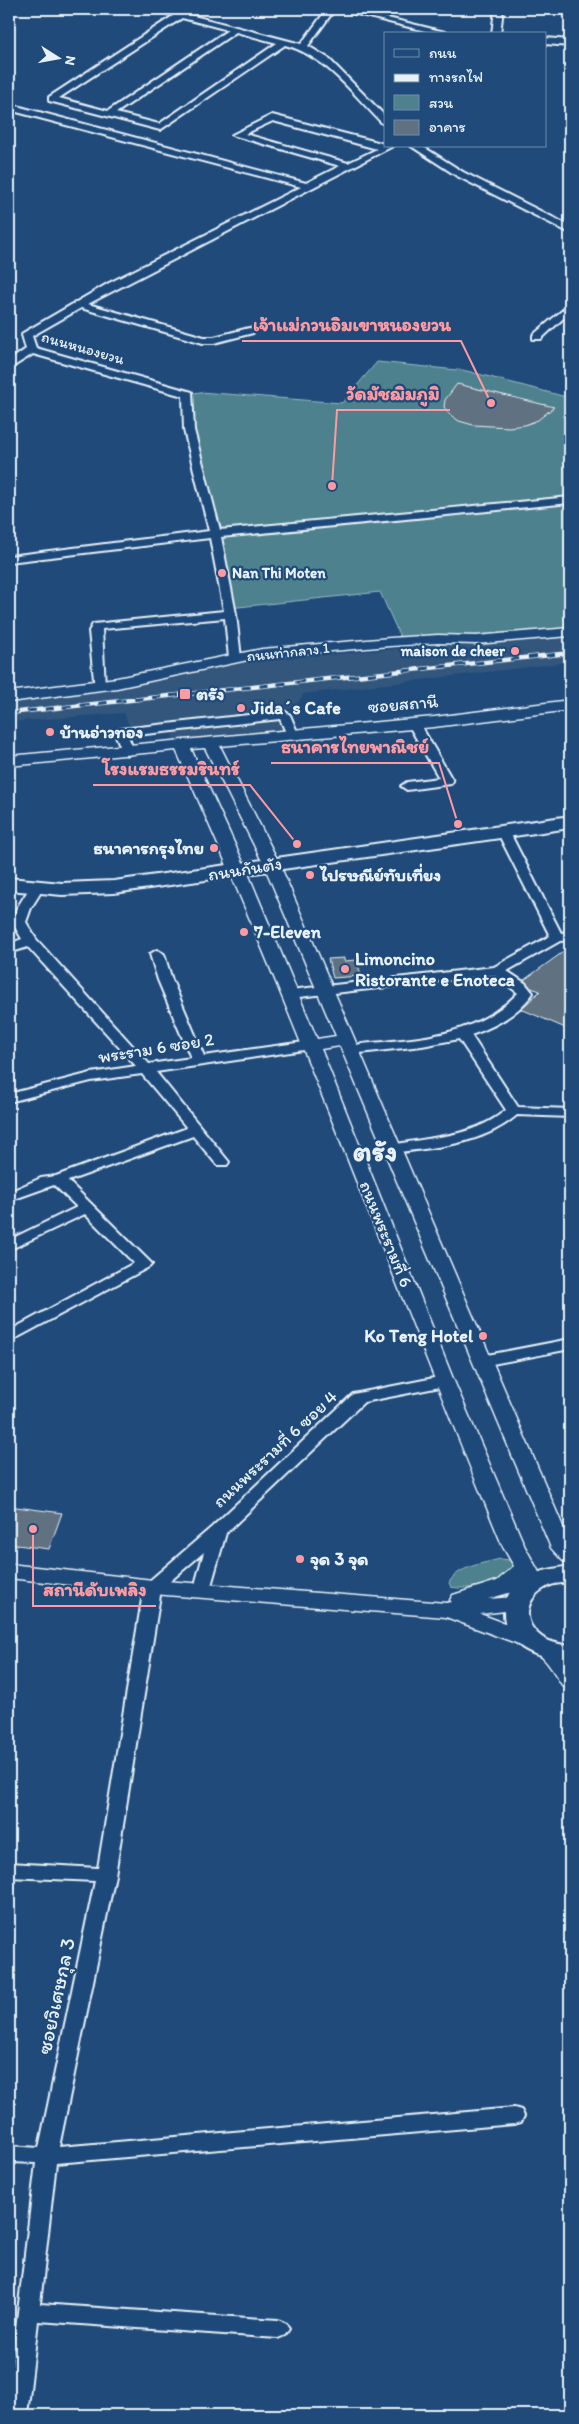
<svg xmlns="http://www.w3.org/2000/svg" width="579" height="2424" font-family="Itim,'Playpen Sans Thai',sans-serif">
<rect width="100%" height="100%" fill="#1f4a7a"/>
<filter id="ink" filterUnits="userSpaceOnUse"><feTurbulence type="fractalNoise" baseFrequency=".02" numOctaves="2"/><feDisplacementMap in="SourceGraphic" scale="10" xChannelSelector="R" yChannelSelector="G"/><feConvolveMatrix kernelMatrix="1 2 1 2 8 2 1 2 1" color-interpolation-filters="sRGB"/></filter>
<g filter="url(#ink)">
<path fill="#32567c" d="M570,635v27l-266,32 -10,14 -164,20 -6,-15 -115,9v-21l60,-7 167,-32z
M280,720l4,11 -109,11 -5,-12z"/>
<path fill="#4e818d" stroke="#9bb9c2" d="M377,362l90,9 103,27v12l-8,6 8,6v210l-44,5 -124,4 -22,-49 -151,16 -40,-178 -1,-36 12,-2 142,11z
M500,1559l10,1 5,3 -5,12c-18,8 -39,16 -59,12l-2,-4c7,-16 36,-20 51,-24z"/>
<path fill="#607281" stroke="#e8f1f8" d="M457,384l97,23 -16,13 -13,5 -16,2 -36,-2 -14,-4 -10,-7 -5,-7 1,-7z
M570,947v83l-49,-21 19,-18 -9,-3 -7,-8z
M344,958v3l13,-1 4,16 -28,2 -5,-19z
M9,1506l53,7 -13,36 -40,-5z"/>
<g fill="none" stroke-linecap="round" stroke-linejoin="round">
<g stroke="#e8f1f8" stroke-width="4">
<path id="minor" d="M154,9h13l134,35 26,-35h8l-27,37 20,12 57,58v8l-3,-1c-29,-29 -56,-67 -97,-78l-125,85 -111,-29v-4l124,-81zM182,18l46,12 -120,81 -49,-13zM236,32l41,11 -118,81 -43,-11z
M337,9h14l102,25h-16z
M495,9h8l-3,25h-8z
M545,38l25,2v6l-25,-2z
M9,104l297,79 34,-17 -108,-31 40,-20 113,29v2h8l-305,158 116,33h10l35,-9 4,1v4l-39,10h-11l-122,-35 -49,28 4,12 156,44 2,38 26,100 350,-33v6l-349,34 15,77 5,44 -2,3h-8l-2,-3 -4,-40 -123,11 3,57 -2,3h-8l-6,-58 4,-7 131,-13 -14,-73 -201,24v-6l200,-25 -25,-101 -1,-34 -150,-42 -24,15v-8l17,-12 -4,-14 1,-2 86,-50 192,-96 -292,-77zM273,121l104,28 -29,14 -103,-29z
M411,146h11l41,26 107,54v7l-113,-57z
M570,304v8l-29,27h-8v-4z
M284,711l6,4 8,19 -2,3h-8l-8,-18 -152,17 6,15 -6,4 -6,-4 -7,-18 6,-4z
M414,720l6,4 33,57 -2,3 -44,6 -6,-4 6,-4 32,-4 -31,-54z
M503,827l6,4 52,102 9,-1v8l-10,1 -53,30 18,12 8,10c-15,21 -38,34 -62,42l47,72 52,2v8l-53,-2c-35,30 -80,32 -124,38l-5,-1 -2,-3 2,-3c42,-10 83,-7 118,-36l-47,-71 -37,7 -71,8 -7,-4 2,-3c15,-4 31,-4 46,-6 48,-4 92,-13 126,-48l-24,-18 -204,23 -7,-4 7,-4 204,-23 56,-31 -53,-105z
M37,883l7,4 -13,21 -5,14 10,17 113,125 42,-6 -33,-78 -8,-26 7,-4 7,4 8,26 32,76 107,-15 7,4 -7,4 -155,23 73,90 -2,3h-10l-24,-29 -125,45 84,83 -3,3 -140,75v-11l125,-68 -49,-49 -76,36v-10l68,-33 -23,-22 -45,16v-9l32,-14 15,-2 131,-48 -45,-54 -51,7 -82,21v-8l82,-21 45,-7 -108,-119 -19,6v-9l13,-5 -10,-17 5,-14 15,-24z
M570,1339v10l-88,17 -6,-2 -2,-3 2,-3 6,-2z
M444,1376l6,1 2,4 -2,4 -86,17 -138,131 -18,63h-12l-3,-4 11,-40 -43,37 -46,286 -56,272 455,-39 7,2 3,6 -3,6 -7,2 -458,39 -16,141 238,16 7,3 4,6 -4,6 -7,3 -240,-17 -11,94h-18v-29l27,-223 -27,-1v-16l30,2 56,-267 -86,-4v-14l89,5 46,-281 3,-4 65,-56 141,-133z"/>
</g>
<g stroke="#e8f1f8" stroke-width="3">
<path id="tertiary" d="M570,628v8l-94,8 -38,-1 -48,3 -128,11 -145,31 -108,14v-10l108,-14 145,-29 128,-11 48,-3 38,1z
M570,700v10l-136,17 -214,19 60,119 290,678v20l-7,-2 -12,-13 -211,-502 -19,3 133,332 71,166 20,36 -3,5 -8,2 -8,-2 -2,-5 -12,9 -24,7 27,-2 8,2 3,5 -3,5 -43,5 60,22 3,5 10,2 17,17v27l-8,-2c-10,-16 -20,-34 -38,-39l-78,-29 -293,-23 -144,-16v-14l144,16 293,23 6,-1 -2,-2 3,-5 44,-14 17,-15 -11,-19c-110,-265 -208,-535 -327,-797l-167,16v-10l425,-39zM205,748l59,117 72,171 -19,3 -70,-168 -56,-122z"/>
</g>
<g stroke="#e8f1f8" stroke-width="4">
<path id="secondary" d="M570,1566v16c-6,1 -13,1 -19,3 -22,8 -32,32 -13,49 8,8 21,10 32,12v16c-17,-3 -33,-5 -47,-14 -23,-16 -26,-48 -4,-66 14,-11 34,-13 51,-16z"/>
</g>
<g stroke="#e8f1f8" stroke-width="4">
<path id="primary" d="M570,816v12l-456,65 -52,2 -53,-5v-12l53,5 52,-2z"/>
</g>
<use href="#minor" fill="#1f4a7a" fill-rule="evenodd"/>
<use href="#tertiary" fill="#1f4a7a" fill-rule="evenodd"/>
<use href="#secondary" fill="#1f4a7a" fill-rule="evenodd"/>
<use href="#primary" fill="#1f4a7a" fill-rule="evenodd"/>
<g stroke="#e8f1f8" stroke-width="4.5">
<path id="rail" d="M9,713l561,-60"/>
</g>
<use href="#rail" stroke="#1f4a7a" stroke-width="3" stroke-dasharray="9" stroke-linecap="butt"/>
</g>
</g>
<g fill="#ff9aa2" stroke="#1f4a7a" stroke-width="2">
<circle cx="222" cy="573" r="5"/>
<circle cx="515" cy="651" r="5"/>
<rect x="179" y="688" width="12" height="12" rx="2.5"/>
<circle cx="241" cy="708" r="5"/>
<circle cx="50" cy="732" r="5"/>
<circle cx="214" cy="848" r="5"/>
<circle cx="310" cy="875" r="5"/>
<circle cx="244" cy="932" r="5"/>
<circle cx="345" cy="969" r="5"/>
<circle cx="483" cy="1336" r="5"/>
<circle cx="300" cy="1559" r="5"/>
</g>
<g text-anchor="middle" stroke-width="4.5" stroke-linejoin="round" paint-order="stroke">
<g font-size="15" fill="#e8f1f8" stroke="#1f4a7a">
<text transform="translate(83 348) rotate(16)" y="5">ถนนหนองยวน</text>
<text transform="translate(288 652) rotate(-6)" y="5">ถนนท่ากลาง 1</text>
</g>
<g font-size="15" font-weight="bold" fill="#e8f1f8" stroke="#1f4a7a" text-anchor="start">
<text x="232" y="578">Nan Thi Moten</text>
<text x="505" y="656" text-anchor="end">maison de cheer</text>
</g>
<g font-size="18" font-weight="bold" fill="#e8f1f8" stroke="#1f4a7a" text-anchor="start">
<text x="196" y="700">ตรัง</text>
<text x="251" y="714">Jida´s Cafe</text>
<text x="60" y="738">บ้านอ่าวทอง</text>
<text x="204" y="854" text-anchor="end">ธนาคารกรุงไทย</text>
<text x="320" y="881">ไปรษณีย์ทับเที่ยง</text>
<text x="254" y="938">7-Eleven</text>
<text x="355" y="965">Limoncino<tspan x="355" dy="21">Ristorante e Enoteca</tspan></text>
<text x="473" y="1342" text-anchor="end">Ko Teng Hotel</text>
<text x="310" y="1565">จุด 3 จุด</text>
</g>
<g font-size="18" fill="#e8f1f8" stroke="#1f4a7a">
<text transform="translate(403 704) rotate(-5)" y="6">ซอยสถานี</text>
<text transform="translate(245 869) rotate(-9)" y="6">ถนนกันตัง</text>
<text transform="translate(156 1048) rotate(-9)" y="6">พระราม 6 ซอย 2</text>
<text transform="translate(386 1234) rotate(68)" y="6">ถนนพระรามที่ 6</text>
<text transform="translate(275 1449) rotate(-43)" y="6">ถนนพระรามที่ 6 ซอย 4</text>
</g>
<g font-size="21" fill="#e8f1f8" stroke="#1f4a7a">
<text transform="translate(56 1996) rotate(-78)" y="7">ซอยวิเศษกุล 3</text>
</g>
<g font-size="28" font-weight="bold" fill="#e8f1f8" stroke="#1f4a7a">
<text x="375" y="1161">ตรัง</text>
</g>
</g>
<path fill="none" stroke="#ff9aa2" stroke-width="2" d="M491 403L461 341H242M332 486L337 410H450M458 824L439 763H271M297 844L250 785H93M33 1529L33 1606H156"/>
<g fill="#ff9aa2" stroke="#1f4a7a" stroke-width="2">
<circle cx="491" cy="403" r="5"/>
<circle cx="332" cy="486" r="5"/>
<circle cx="458" cy="824" r="5"/>
<circle cx="297" cy="844" r="5"/>
<circle cx="33" cy="1529" r="5"/>
</g>
<g font-size="19" text-anchor="middle" font-weight="bold" fill="#ff9aa2" stroke="#1f4a7a" stroke-width="4.5" stroke-linejoin="round" paint-order="stroke">
<text x="352" y="331">เจ้าเเม่กวนอิมเขาหนองยวน</text>
<text x="393" y="400">วัดมัชฌิมภูมิ</text>
<text x="355" y="753">ธนาคารไทยพาณิชย์</text>
<text x="171" y="775">โรงแรมธรรมรินทร์</text>
<text x="95" y="1596">สถานีดับเพลิง</text>
</g>
<rect width="579" height="2424" fill="none" stroke="#1f4a7a" stroke-width="30"/>
<rect x="15" y="15" width="549" height="2394" fill="none" stroke="#e8f1f8" stroke-width="2" filter="url(#ink)"/>
<rect x="384" y="32" width="162" height="115" fill="#1f4a7a" stroke="#6f8dac"/>
<rect x="394" y="49" width="25" height="8" fill="#1f4a7a" stroke="#6f8dac"/>
<text x="429" y="58" font-size="15" fill="#e8f1f8">ถนน</text>
<rect x="394" y="74" width="25" height="8" fill="#e8f1f8" stroke="#6f8dac"/>
<text x="429" y="82" font-size="15" fill="#e8f1f8">ทางรถไฟ</text>
<rect x="394" y="95" width="25" height="15" fill="#4e818d" stroke="#6f8dac"/>
<text x="429" y="108" font-size="15" fill="#e8f1f8">สวน</text>
<rect x="394" y="120" width="25" height="15" fill="#607281" stroke="#6f8dac"/>
<text x="429" y="132" font-size="15" fill="#e8f1f8">อาคาร</text>
<g transform="translate(58 58) rotate(101)" stroke="#1f4a7a" stroke-width="4" paint-order="stroke">
<path d="M0-4L9 19L0 12L-9 19Z" fill="#e8f1f8"/>
<text y="-8" font-size="14" font-weight="bold" text-anchor="middle" fill="#e8f1f8">N</text>
</g>
</svg>
